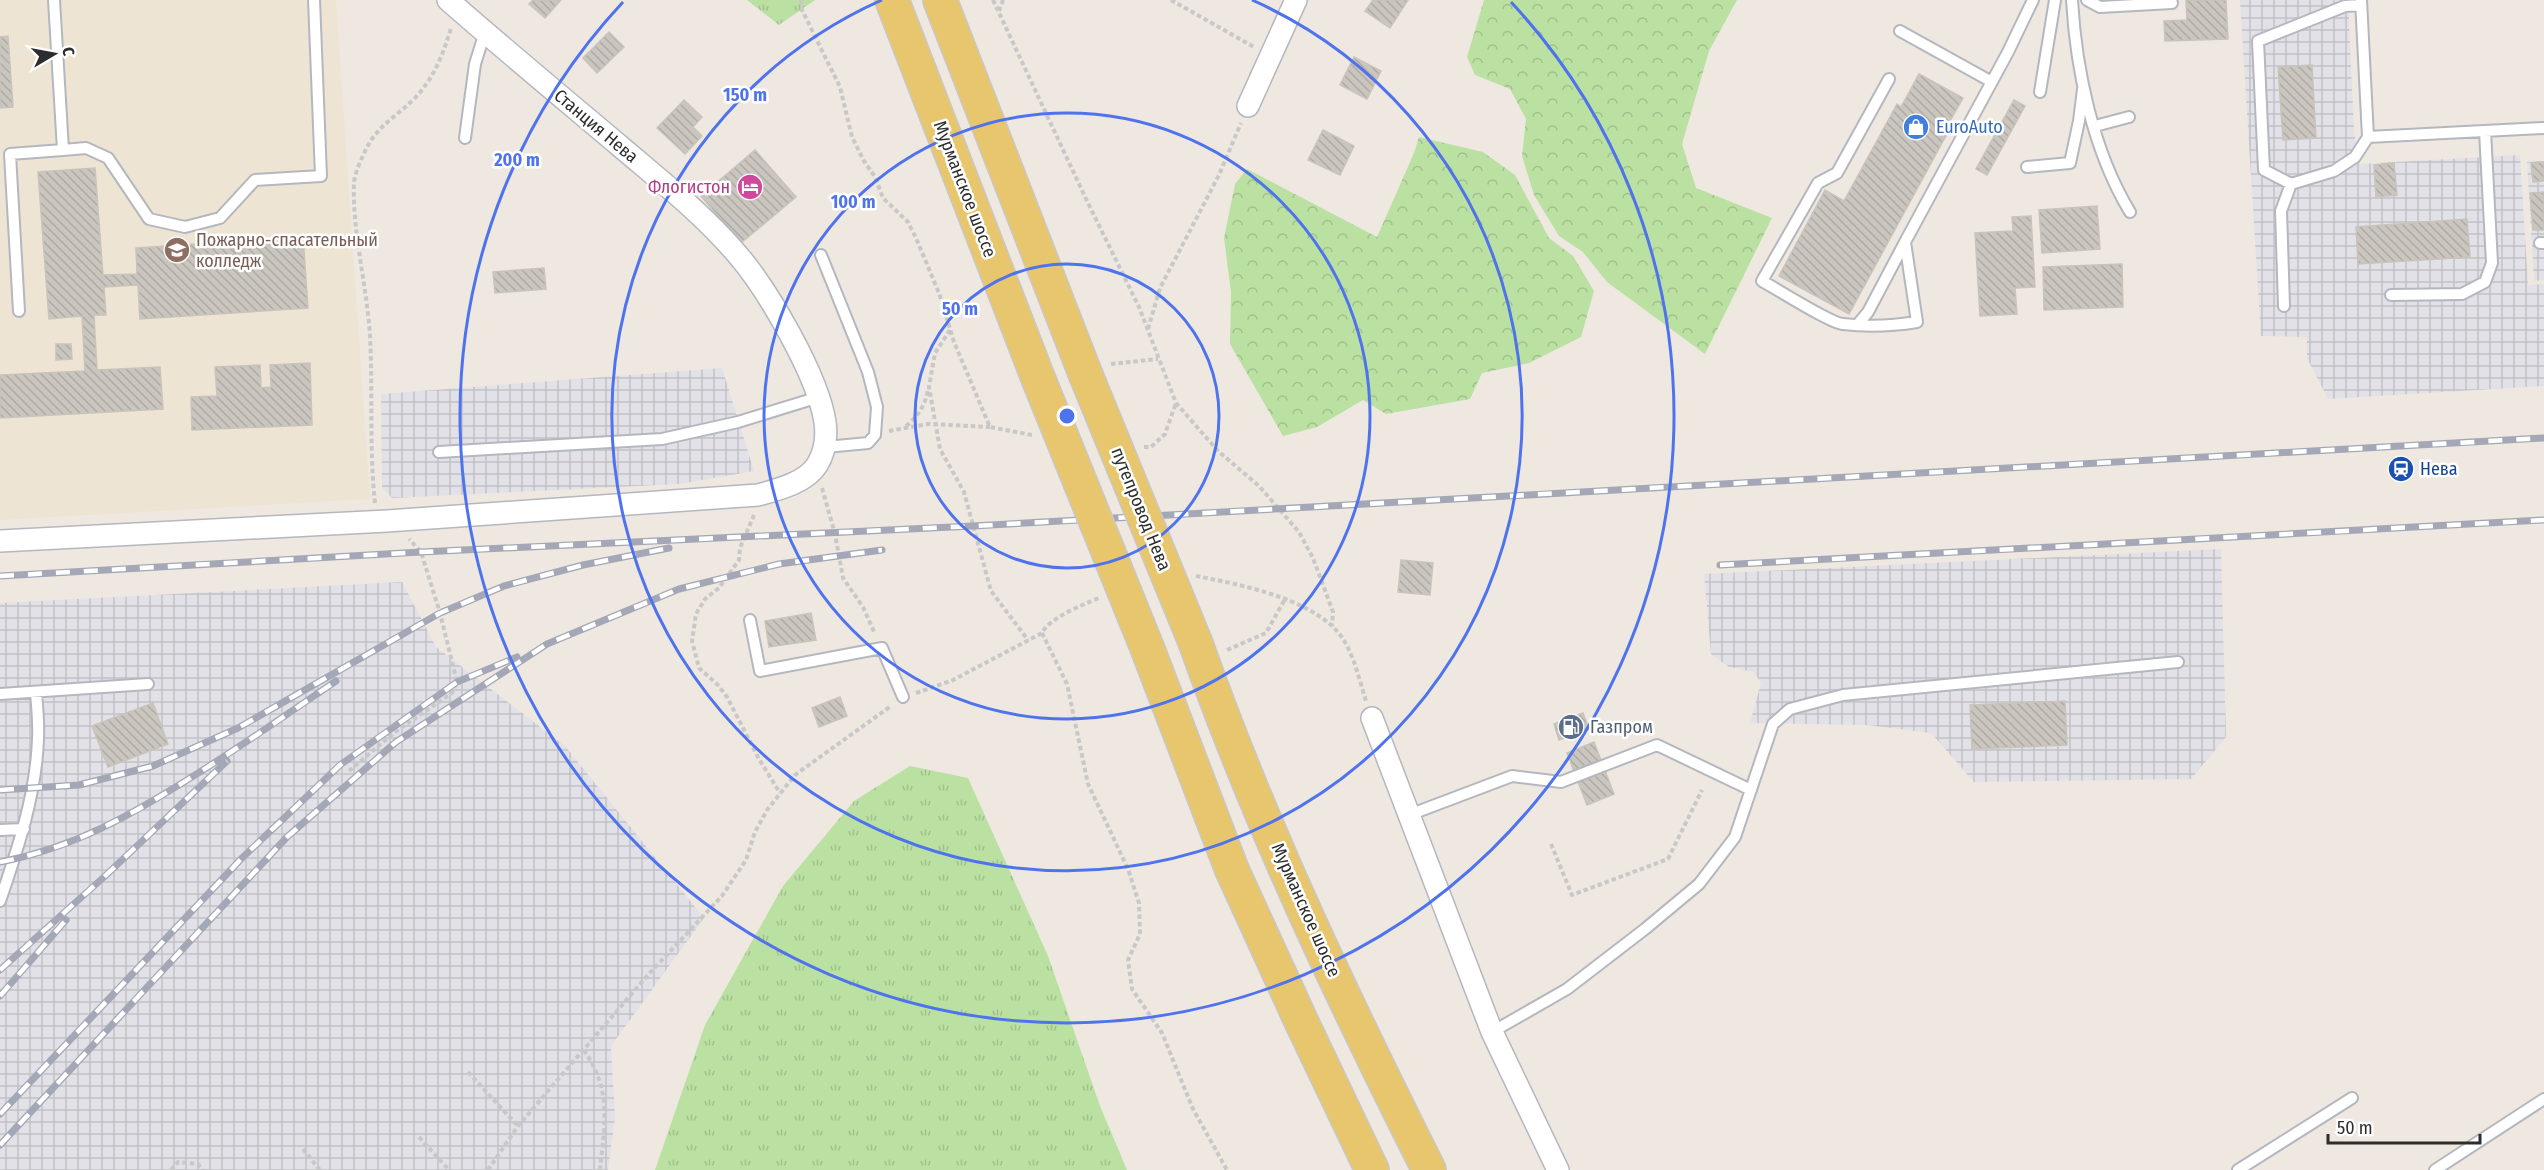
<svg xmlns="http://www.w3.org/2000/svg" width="2544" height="1170" font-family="'Fira Sans Condensed',sans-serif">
<defs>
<pattern id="industrial-grid" width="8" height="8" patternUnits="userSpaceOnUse" patternTransform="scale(1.5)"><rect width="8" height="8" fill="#e2e1e7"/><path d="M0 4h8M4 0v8" fill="none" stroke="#c2c1c6"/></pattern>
<pattern id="grass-tufts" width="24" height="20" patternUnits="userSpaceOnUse" patternTransform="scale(1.5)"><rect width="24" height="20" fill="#bae0a2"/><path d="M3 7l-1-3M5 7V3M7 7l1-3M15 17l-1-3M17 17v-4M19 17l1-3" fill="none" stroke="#a0c08c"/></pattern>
<pattern id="forest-crowns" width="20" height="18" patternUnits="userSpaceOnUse" patternTransform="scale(1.5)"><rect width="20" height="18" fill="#bae0a2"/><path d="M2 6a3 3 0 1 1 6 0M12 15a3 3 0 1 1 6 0" fill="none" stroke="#a0c08c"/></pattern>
<pattern id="building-back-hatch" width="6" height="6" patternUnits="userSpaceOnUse" patternTransform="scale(1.5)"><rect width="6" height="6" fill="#cac6bf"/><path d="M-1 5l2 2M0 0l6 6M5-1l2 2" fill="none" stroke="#aeaaa4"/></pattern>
</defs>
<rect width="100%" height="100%" fill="#eee8e1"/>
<path fill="url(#industrial-grid)" d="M2240,0h108l6,132 6,32 160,-9 8,130 16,-1v102l-216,13 -21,-41v-21l-46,-1z
M2544,161v119l-10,1 -7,-119z
M722,368l32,103 -75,13 -287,14 -10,-10 -1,-94z
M2221,549l5,188 -35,42 -217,3 -43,-49 -64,-8 -117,-2 11,-40 -7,-11 -25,-5 -18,-13 -7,-80z
M402,582l34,65 129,99 139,172 -93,128 4,72 -7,52h-608v-567z"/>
<path fill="#ede4d3" d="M0,0h336l34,499 -370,21z"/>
<path fill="url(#grass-tufts)" d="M747,0h68l-36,25z
M910,766l58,12 80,178 52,150 27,64h-472l50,-145 78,-139 71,-85z"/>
<path fill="url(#forest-crowns)" d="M1484,0h253l-28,51 -27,93 14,44 76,30 -67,136 -98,-72 -24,-30 -24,-16 -25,-41 -12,-39 4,-37 -16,-30 -35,-14 -8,-18z
M1419,137l64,15 32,23 34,63 24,18 21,35 -13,46 -52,26 -47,10 -12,26 -84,15 -23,-14 -46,27 -34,9 -53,-92 1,-52 -7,-54 11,-54 12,-15 130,68 37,-84z"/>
<path fill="url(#building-back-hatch)" stroke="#c9c4bb" stroke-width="1.5" d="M533,0h28l-16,18 -16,-14z
M1373,0h35l-18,28 -25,-17z
M2186,0h40l2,39 -63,2 -1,-20 23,-1z
M609,32l15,15 -27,26 -14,-15z
M8,36l5,71 -13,1v-71z
M1354,57l27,14 -14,28 -27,-14z
M2312,65l4,73 -33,2 -5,-73z
M1919,74l44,24 -18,32 3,2 -99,182 -70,-38 46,-86 19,11 53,-97 4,3z
M684,100l18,17 -9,10 9,9 -17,18 -28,-26z
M2014,100l11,6 -38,69 -11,-6z
M1323,130l31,16 -14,29 -32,-15z
M755,150l41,47 -55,46 -40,-47z
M2544,162v19l-11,1 -2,-19z
M2394,163l3,32 -21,2 -2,-32z
M95,168l8,107 34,-1 -1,-26 167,-11 5,71 -168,11 -2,-34 -34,2 2,28h-12l3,55 63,-3 3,42 -163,9v-43l85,-4 -3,-55 -33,3 -11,-147z
M2544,192v38h-11l-3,-37z
M2097,206l3,43 -58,4 -3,-43z
M2031,216l4,71 -20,1 2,26 -37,2 -5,-83 38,-2 -1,-14z
M2467,219l3,38 -112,7 -2,-37z
M2122,264l1,43 -79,3 -1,-43z
M544,268l2,21 -51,4 -2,-21z
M56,344h15l1,15 -16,1z
M310,363l2,62 -120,5 -1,-33 26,-1 -2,-29 45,-2 1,23 10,-1 -1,-22z
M1401,560l32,3 -3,32 -32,-3z
M811,613l5,27 -47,7 -4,-26z
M840,697l7,19 -28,11 -7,-19z
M2065,701l2,44 -95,4 -2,-44z
M153,703l15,41 -60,23 -16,-41z
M1583,713l6,16 -30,11 -5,-16z
M1594,742l20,52 -27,11 -20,-52z"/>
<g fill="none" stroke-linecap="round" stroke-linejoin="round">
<g stroke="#b5b7bf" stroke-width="14">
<path id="lane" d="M2072,0c4,70 21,151 58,212
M2087,0l13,7 72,-4
M1900,31l92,51
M1889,79l-52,94 -19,10 -56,98c15,8 68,42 81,43 25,3 49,2 74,-2l-12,-80 103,-190 25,-52
M2040,92l15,-92
M2095,126l34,-9
M2368,137l176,-9
M465,138l10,-74 10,-32
M63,150l23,-2 22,10 41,61 36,8 35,-9 35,-38 66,-4 -7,-176
M2027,167l43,-4 9,-42 4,-32
M2291,184l-27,-14 -6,-129 87,-35 16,-1
M2540,243h4
M821,255l47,117 9,35 -2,28 -7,8 -42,4
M2391,295l71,-1 23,-12 7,-19 -7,-132
M2284,306l-3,-95 10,-27 43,-13 21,-14 13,-20 -7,-137
M19,311l-9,-157 53,-4 -9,-150
M1858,324l10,-12 37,-70
M439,452l223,-13 76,-17 81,-25
M750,620l10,51 122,-23 21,49
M0,694l148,-10
M1409,815l103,-39 49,6 96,-37 94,45
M0,830l24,-1
M0,901c18,-53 36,-106 38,-162 1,-16 -1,-32 -2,-47
M1492,1032l75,-43 78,-60 54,-45 36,-47 38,-113 17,-15 53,-14 335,-33
M2238,1170l114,-72
M2435,1170l109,-71"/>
</g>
<g stroke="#b5b7bf" stroke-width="24">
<path id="street" d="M1248,106l48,-106
M0,541l387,-20 371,-26c18,-5 48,-12 59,-30 8,-13 10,-28 8,-43 -7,-46 -57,-132 -88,-168 -34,-40 -76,-73 -116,-107 -58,-49 -116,-97 -173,-147
M1372,718l120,314 66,138"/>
</g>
<g stroke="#c8c8c8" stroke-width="36">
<path id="primary" d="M892,0l146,378
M940,0l145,373
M1196,644c64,181 147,355 233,526
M1148,650l84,220 70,153 70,147"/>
</g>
<path stroke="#c8c8c8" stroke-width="4" stroke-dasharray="4.5 3" stroke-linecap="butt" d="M801,0l1,10 38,77 12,50 12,24 11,16 8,21 25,24 8,16 23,55 15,49 36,85 42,8
M993,0l94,201 52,106 37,96 42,48 41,35 40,46 14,26 20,54 -1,14
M1171,0l83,47
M999,11l4,-11
M1148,329l12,-41 59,-113 22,-52
M950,330l-15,23 -6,34 11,62 24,43 27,99 37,49
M1111,364l47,-5
M906,426c12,-10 19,-20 22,-36
M889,431l39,-7 62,3
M1144,447h7l14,-13 11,-31
M822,488l13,46 8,44 20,29 12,27
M375,503c-6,-55 -2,-111 -5,-167 -3,-51 -18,-103 -16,-154 1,-8 5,-18 9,-26 11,-28 29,-36 50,-56 20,-20 30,-45 38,-72
M754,515l-14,33 -1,12 -20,28 -14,11 -9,15 -4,27 7,27 19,17 9,12 32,62 21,34
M1196,576c42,8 102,20 135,49 21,18 27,51 35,76
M1042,633l25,51 21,100 40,85 11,34 1,31 -12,26 4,29 30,44 31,76 34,61
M1227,650l39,-17 19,-34
M916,693l37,-13 89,-47c7,-15 42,-29 57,-35
M349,771l46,-39 57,-39 5,-11 -17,-69 -19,-61 -12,-13
M1551,844l21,51 96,-36 34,-69
M584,1050c28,42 21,72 16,120
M468,1072l50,54
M419,1137l30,33
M303,1149l17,21
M171,1170l7,-8 20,2 5,6
M488,1170l30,-44 129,-150 75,-80 24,-36 9,-28 12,-22 28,-35 96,-69"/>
<use href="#lane" stroke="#fff" stroke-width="10"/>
<use href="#street" stroke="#fff" stroke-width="21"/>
<use href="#primary" stroke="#e7c66d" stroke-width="33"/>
<g stroke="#a4a7b6" stroke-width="7">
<path id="rail" d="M1720,565l824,-45
M0,576l421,-24 552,-26 1571,-88
M0,790l79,-5 74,-19 85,-38 202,-115 64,-27 79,-21 86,-17
M0,862c74,-14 133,-48 195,-87 48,-30 94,-62 141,-94
M0,970l104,-93 123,-116
M0,996l66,-76
M0,1114l242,-256 98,-93 117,-83 60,-25
M0,1145l287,-308 109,-95 151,-98 132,-55 100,-25 103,-14"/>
</g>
<use href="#rail" stroke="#fff" stroke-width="4.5" stroke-dasharray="14" stroke-linecap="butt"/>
<g stroke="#c8c8c8" stroke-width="36" stroke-linecap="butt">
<path id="primary-bridge" d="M1085,373l111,271
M1038,378l110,272"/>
</g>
<use href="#primary-bridge" stroke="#e7c66d" stroke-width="33"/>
</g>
<g fill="none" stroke="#4f73ed" stroke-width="3">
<circle cx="1067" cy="416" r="152"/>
<circle cx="1067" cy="416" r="303"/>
<path d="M1252 0A455 455 0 1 1 882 0"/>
<path d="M1511 2A607 607 0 1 1 623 2"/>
</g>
<defs>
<g id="shop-disc" transform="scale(1.35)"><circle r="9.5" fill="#3f7fe0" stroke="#fff"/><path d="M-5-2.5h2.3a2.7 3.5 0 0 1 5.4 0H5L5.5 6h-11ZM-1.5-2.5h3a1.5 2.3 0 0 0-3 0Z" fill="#fff"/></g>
<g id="hotel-disc" transform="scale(1.35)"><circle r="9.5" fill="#d1479c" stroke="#fff"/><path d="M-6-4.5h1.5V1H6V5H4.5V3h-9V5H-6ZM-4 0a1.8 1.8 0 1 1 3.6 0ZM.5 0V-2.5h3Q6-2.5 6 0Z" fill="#fff"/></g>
<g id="university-disc" transform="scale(1.35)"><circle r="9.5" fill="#8d6e63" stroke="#fff"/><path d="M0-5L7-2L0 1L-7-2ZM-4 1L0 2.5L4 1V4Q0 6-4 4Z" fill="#fff"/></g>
<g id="station-disc" transform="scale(1.35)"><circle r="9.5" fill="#1a4fb4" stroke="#fff"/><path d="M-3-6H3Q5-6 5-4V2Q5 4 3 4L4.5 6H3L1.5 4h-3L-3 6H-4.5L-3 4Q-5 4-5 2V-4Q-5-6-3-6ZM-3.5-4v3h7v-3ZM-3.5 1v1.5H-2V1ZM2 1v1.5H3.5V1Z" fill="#fff"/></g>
<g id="fuel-disc" transform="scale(1.35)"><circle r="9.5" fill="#5c6f8a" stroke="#fff"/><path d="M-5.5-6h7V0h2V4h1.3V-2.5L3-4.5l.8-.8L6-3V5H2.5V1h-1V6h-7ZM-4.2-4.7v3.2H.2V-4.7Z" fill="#fff"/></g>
</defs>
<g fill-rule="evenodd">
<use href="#shop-disc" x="1916" y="127"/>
<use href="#hotel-disc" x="750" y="187"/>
<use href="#university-disc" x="177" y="250"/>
<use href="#station-disc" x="2401" y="469"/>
<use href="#fuel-disc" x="1571" y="727"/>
</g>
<g text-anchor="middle" stroke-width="5" stroke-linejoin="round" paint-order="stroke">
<g font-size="18" fill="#2d2d2d" stroke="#fff">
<text transform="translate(596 126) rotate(40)" y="6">Станция Нева</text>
<text transform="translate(965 189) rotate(69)" y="6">Мурманское шоссе</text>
<text transform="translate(1141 509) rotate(68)" y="6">путепровод Нева</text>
<text transform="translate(1306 910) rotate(66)" y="6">Мурманское шоссе</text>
</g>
<g font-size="18" fill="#366cbe" stroke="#fff" text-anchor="start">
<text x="1936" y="133">EuroAuto</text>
</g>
<g font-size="18" fill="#b23c85" stroke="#fff" text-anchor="end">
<text x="730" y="193">Флогистон</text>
</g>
<g font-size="18" fill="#785e54" stroke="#fff" text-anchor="start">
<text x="196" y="246">Пожарно-спасательный<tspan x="196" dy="21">колледж</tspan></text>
</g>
<g font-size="18" fill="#164399" stroke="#fff" text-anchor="start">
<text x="2420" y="475">Нева</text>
</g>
<g font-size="18" fill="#4e5e75" stroke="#fff" text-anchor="start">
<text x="1590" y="733">Газпром</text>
</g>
</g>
<circle cx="1067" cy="416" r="9" fill="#4f73ed" stroke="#fff" stroke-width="3"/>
<g font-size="18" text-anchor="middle" font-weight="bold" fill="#4f73ed" stroke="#fff" stroke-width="5" stroke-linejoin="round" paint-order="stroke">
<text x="745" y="101">150 m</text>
<text x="517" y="166">200 m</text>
<text x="853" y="208">100 m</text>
<text x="960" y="315">50 m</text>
</g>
<g transform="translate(54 54) rotate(80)" stroke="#ffffff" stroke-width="4.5" paint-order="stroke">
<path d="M0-4.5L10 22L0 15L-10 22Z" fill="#2d2d2d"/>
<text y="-9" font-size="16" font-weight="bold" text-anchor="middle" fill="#2d2d2d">С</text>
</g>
<path d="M2328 1134v9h152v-9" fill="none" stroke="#2d2d2d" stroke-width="3"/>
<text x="2337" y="1134" font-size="18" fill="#2d2d2d" stroke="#ffffff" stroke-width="4.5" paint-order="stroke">50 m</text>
</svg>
